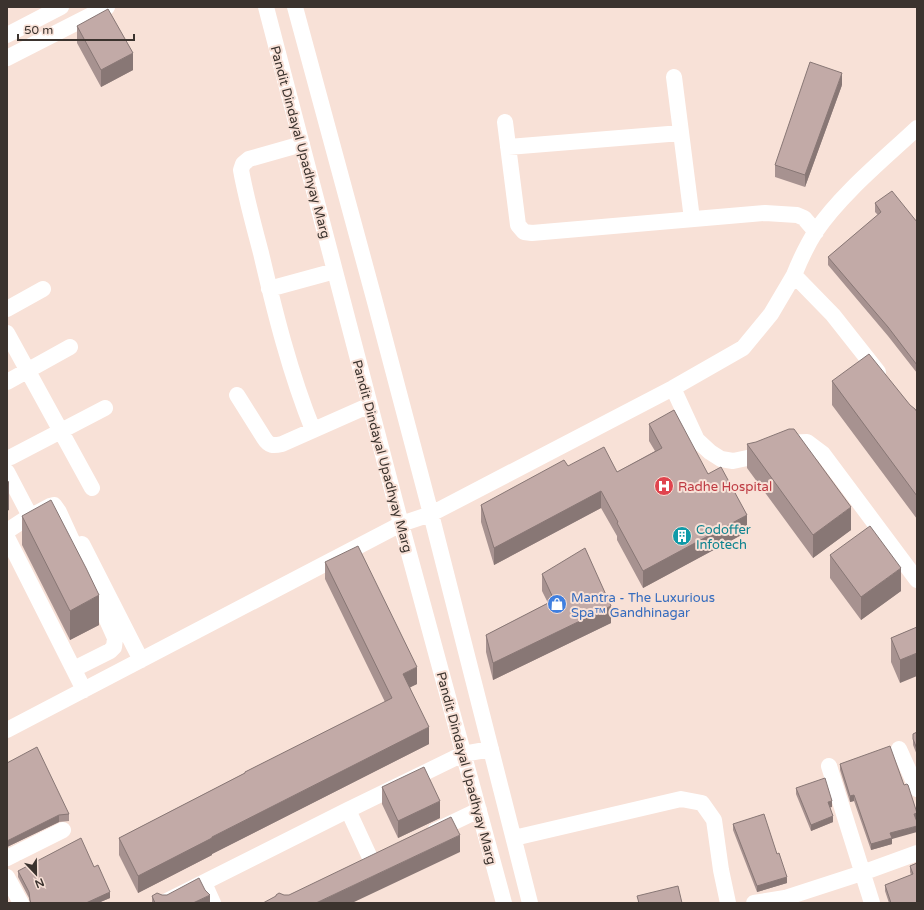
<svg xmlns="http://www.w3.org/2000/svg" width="924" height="910" font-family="'Varela Round',sans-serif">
<rect width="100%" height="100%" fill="#f8e1d7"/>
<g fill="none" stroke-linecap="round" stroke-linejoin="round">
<path stroke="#fff" stroke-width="16" d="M266,7l135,517 103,379
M295,7l80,295 56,212 99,389
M7,35l54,-28
M7,58l100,-51
M674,77l18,142
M505,122l13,103 6,7 8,1 233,-20 32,2 7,3 12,14
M302,144l-53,15 -6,5 -2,6c5,28 13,56 20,83 14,60 29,120 52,177
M508,147l173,-14
M794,275c6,-15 13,-30 22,-44 25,-37 68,-72 101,-103
M269,289l66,-18
M7,309l36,-20
M7,333l85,155
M7,382l63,-35
M673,388l24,52 13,12 11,7 12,2 19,-4 35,-14 20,-1 16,12 94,126
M237,395l27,43c5,8 9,8 18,6l88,-39
M11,457l94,-49
M7,472l23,44 -23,15
M33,515l17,-9 4,-1 5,7 22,48
M7,537l77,153
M82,544l59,116
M74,669l36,-18 4,-4 1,-9 -25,-56
M7,730l394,-206 30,-10 242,-126 70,-40 28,-34 23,-39 39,40 45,57
M899,749l18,40
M829,766l43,137
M348,810l24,52
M435,831l44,-21
M514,838l167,-39 21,4 12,17 7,50 7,33
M7,858l56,-28
M7,877l14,26
M204,883l9,20
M163,903l185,-93 115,-56 28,-5
M754,903l31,-5 77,-25 55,-20"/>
</g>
<path fill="#a79290" d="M77,26l56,44 -32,17 -24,-44z
M842,85l-37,102 -30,-10v-12z
M875,203l42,19v151l-29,-37 -60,-71v-8l50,-42 -3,-3z
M832,381l78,24 7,7v107l-85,-114z
M649,424l59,50 39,58 -104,56 -26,-48v-4l-16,-28 -107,57 -13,-43v-17l87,-39 49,6 38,-21 -6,-10z
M747,444l104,86 -38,28 -66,-90z
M22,516l77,109 -29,15 -48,-95z
M830,555l71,36 -40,29 -31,-42z
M325,562l92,122 -7,3 19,57 -217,110v1l-74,38 -19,-38v-17l126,-65v-1l140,-70 -60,-123z
M542,574l69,49 -118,57 -7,-28v-17l62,-32 -6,-12z
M917,627l-17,56 -9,-21v-24z
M917,732v23l-4,-10v-11z
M7,763l62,51v7l-10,1 -52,25z
M840,764l77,55 -25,20v5l-21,6 -17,-49 -4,1 -10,-32z
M382,787l58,31 -42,20 -16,-34z
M796,788l36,19h-2l3,15 -22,9 -15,-37z
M733,824l44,30 10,29 -30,9 -24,-62z
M917,863v40h-28l-4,-12v-6l26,-10 -1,-3v-6z
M94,867l16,31 -12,5h-68l-1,-5 -11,-21v-6z
M162,895l48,8h-58v-7z"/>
<path fill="#887775" d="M133,53v17l-32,17v-17z
M842,73v12l-37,102v-12z
M9,481v29l-2,1v-29z
M601,491v17l-107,57v-17z
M851,507v23l-38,28v-23z
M747,515v17l-104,56v-17z
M901,568v23l-40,29v-23z
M99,595v30l-29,15v-29z
M611,606v17l-118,57v-17z
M917,653v23l-17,7v-23z
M417,667v17l-14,7v-17z
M429,727v17l-217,110v1l-74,38v-17l74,-39z
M854,795v6l-4,1v-6z
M440,801v17l-42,20v-17z
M832,801v6l-4,1v-6z
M917,813v6l-3,1v-6z
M59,815v7l-52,25v-6z
M833,816v6l-22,9v-6z
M917,826v6l-25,7v5l-21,6v-6l19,-11z
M460,835v17l-108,51h-36z
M787,877v6l-30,9v-6z
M110,892v6l-12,5h-12z
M210,895v8h-17z"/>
<path fill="#c2aaa7" stroke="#887775" d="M108,9l25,44 -32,17 -24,-44z
M810,62l32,11 -37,102 -30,-10z
M892,191l25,31v143l-29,-38 -60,-70 53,-45 -6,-9z
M869,354l41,51 5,4 2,3v84l-85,-115z
M674,410l34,64 13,-7 26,48 -104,56 -26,-48 1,-1 -17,-31 -107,57 -13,-43 83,-45 4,6 36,-19 13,25 45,-24 -13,-24z
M789,429h5l57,78 -38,28 -66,-91 9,-2z
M51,500l35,68 13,27 -29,16 -48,-95z
M870,526l31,42 -40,29 -31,-42z
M358,546l59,121 -14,7 26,53 -217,110v1l-74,38 -19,-38 126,-65v-1l147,-74 -67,-136z
M585,548l26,58 -118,57 -7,-28 68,-35 -12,-26z
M917,627v26l-17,7 -9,-22z
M917,732v17l-4,-10v-5z
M890,746l14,39 3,-1 1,1 9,28 -3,1 3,8v4l-27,7 2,5 -21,6 -17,-49 -4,1 -10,-32z
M37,747l32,67 -10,1 -52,26v-78z
M424,767l16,34 -42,20 -16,-34z
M825,778l7,23 -4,1 5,14 -22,9 -15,-37z
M764,814l13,40 2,-1 8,24 -30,9 -24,-62z
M451,817l9,18 -144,68h-53l13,-7v-1l3,-2 5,2h5z
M81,838l13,29 4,-2 12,27 -24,11h-55l-1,-3 -1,-8 -11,-21z
M917,863v40h-26l-6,-18 28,-11 -3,-8z
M199,878l6,12 5,5 -17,8h-38l-3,-7 5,-3 5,2h5z
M678,886l4,17h-43l-2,-7z"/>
<defs>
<g id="hospital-disc" transform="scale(1)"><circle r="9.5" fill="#e0444e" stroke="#f8e1d7"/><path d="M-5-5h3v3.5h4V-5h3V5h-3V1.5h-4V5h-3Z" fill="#fff"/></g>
<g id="building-disc" transform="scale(1)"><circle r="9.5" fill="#0f9aa8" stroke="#f8e1d7"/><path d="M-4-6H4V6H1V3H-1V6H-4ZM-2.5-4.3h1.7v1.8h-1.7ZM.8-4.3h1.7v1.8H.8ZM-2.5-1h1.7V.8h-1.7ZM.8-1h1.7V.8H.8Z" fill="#fff"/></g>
<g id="shop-disc" transform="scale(1)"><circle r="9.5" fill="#3f7fe0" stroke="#f8e1d7"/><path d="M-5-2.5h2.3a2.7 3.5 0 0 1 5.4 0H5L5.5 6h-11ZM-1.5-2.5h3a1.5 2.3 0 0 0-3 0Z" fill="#fff"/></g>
</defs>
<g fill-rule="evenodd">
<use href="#hospital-disc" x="664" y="486"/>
<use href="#building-disc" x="682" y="536"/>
<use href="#shop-disc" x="557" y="604"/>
</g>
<g text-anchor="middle" stroke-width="4" stroke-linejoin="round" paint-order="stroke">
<g font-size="13" fill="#3b332e" stroke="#f8e1d7">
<text transform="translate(301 142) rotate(75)" y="5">Pandit Dindayal Upadhyay Marg</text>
<text transform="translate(383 456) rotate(75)" y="5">Pandit Dindayal Upadhyay Marg</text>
<text transform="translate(467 768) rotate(75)" y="5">Pandit Dindayal Upadhyay Marg</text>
</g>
<g font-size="13" fill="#be3a42" stroke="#f8e1d7" text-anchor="start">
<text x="678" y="491">Radhe Hospital</text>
</g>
<g font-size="13" fill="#0d838f" stroke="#f8e1d7" text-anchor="start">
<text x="696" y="534">Codoffer<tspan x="696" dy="15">Infotech</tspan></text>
</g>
<g font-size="13" fill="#366cbe" stroke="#f8e1d7" text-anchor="start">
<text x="571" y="602">Mantra - The Luxurious<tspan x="571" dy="15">Spa™ Gandhinagar</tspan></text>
</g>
</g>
<rect width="924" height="910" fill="none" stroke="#3b332e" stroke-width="16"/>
<g transform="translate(36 874) rotate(158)" stroke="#f8e1d7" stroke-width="3" paint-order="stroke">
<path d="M0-3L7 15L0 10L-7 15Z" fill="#3b332e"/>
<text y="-6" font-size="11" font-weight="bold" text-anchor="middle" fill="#3b332e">N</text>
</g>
<path d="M18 34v6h116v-6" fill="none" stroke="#3b332e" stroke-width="2"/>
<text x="24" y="34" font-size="12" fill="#3b332e" stroke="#f8e1d7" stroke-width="3" paint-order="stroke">50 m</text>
</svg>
